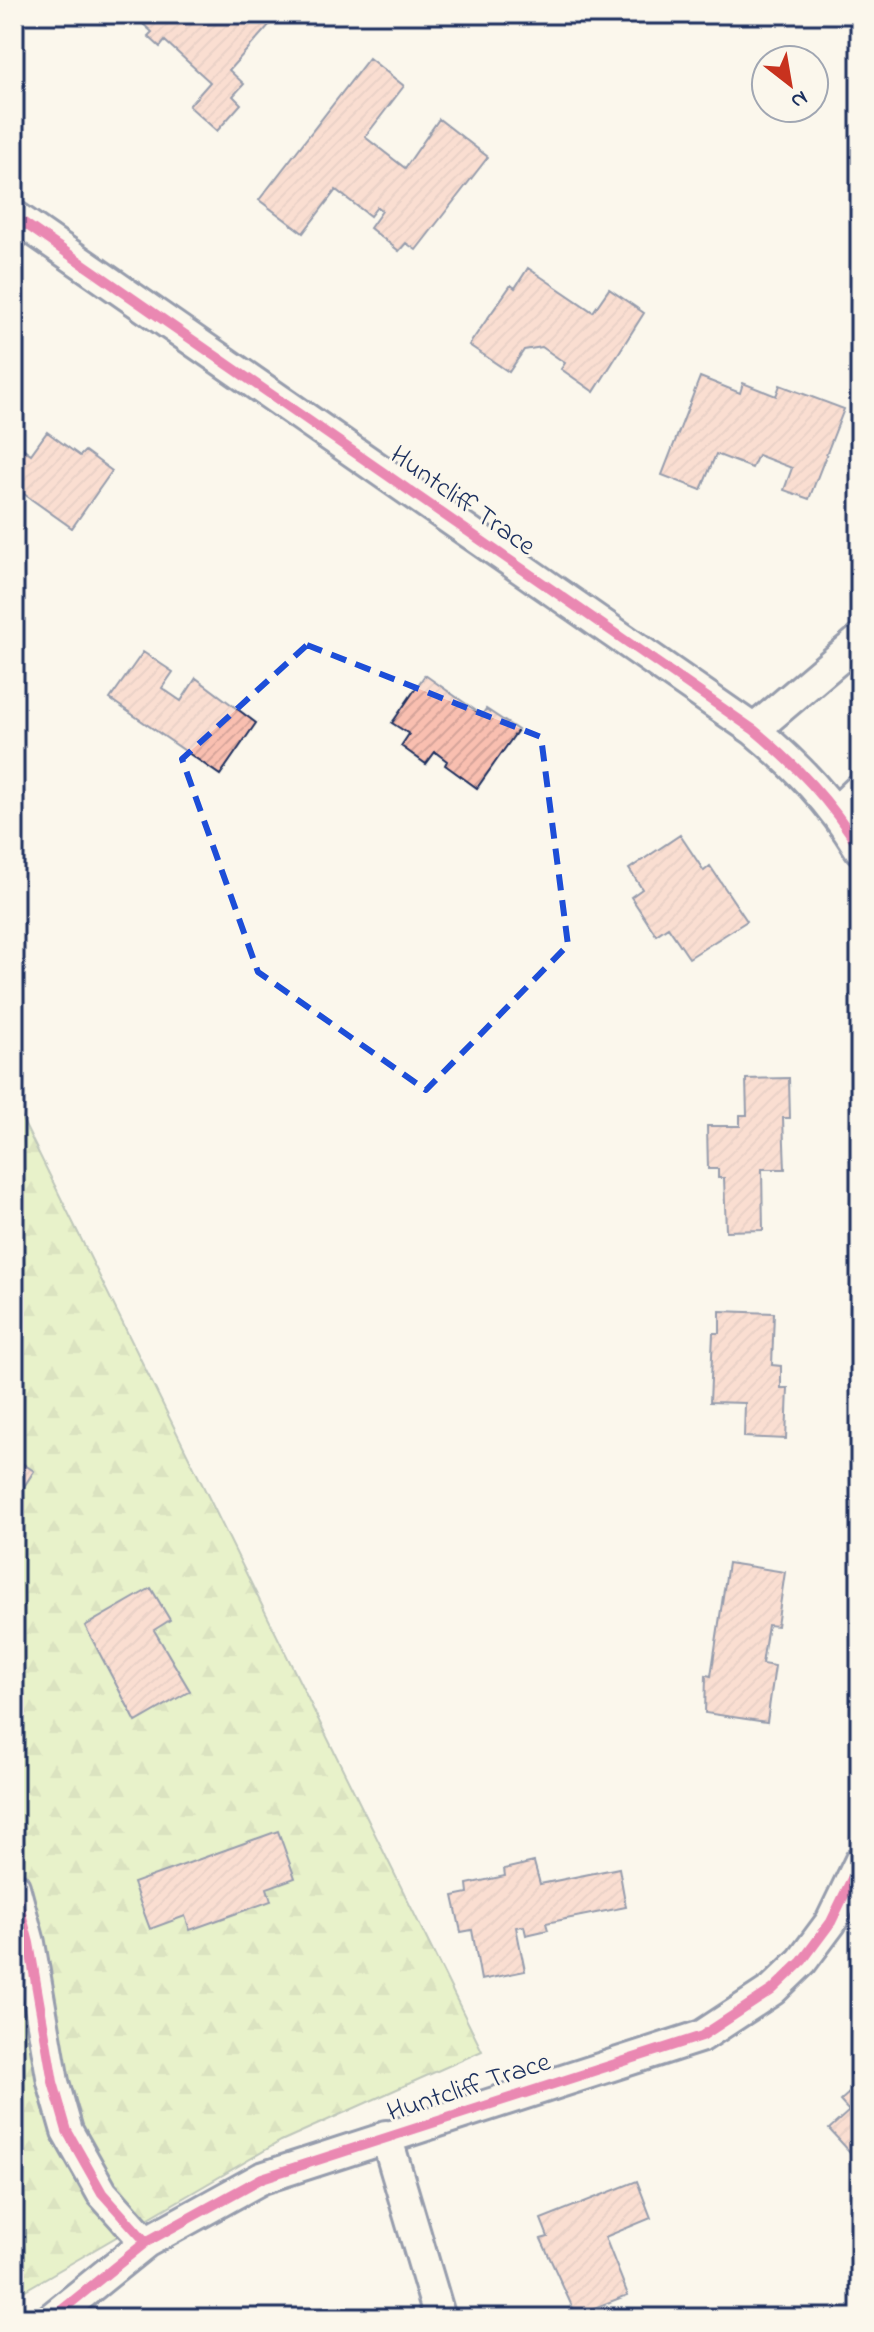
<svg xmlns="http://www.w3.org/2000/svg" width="874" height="2332" font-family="'Indie Flower',sans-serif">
<defs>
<pattern id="forest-firs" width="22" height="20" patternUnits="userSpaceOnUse" patternTransform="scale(2)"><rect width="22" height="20" fill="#d1ea9f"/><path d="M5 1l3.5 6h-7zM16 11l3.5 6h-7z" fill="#b3c98b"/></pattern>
<pattern id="building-hatch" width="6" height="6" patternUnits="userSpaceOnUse" patternTransform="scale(2)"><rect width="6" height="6" fill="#f9bfb0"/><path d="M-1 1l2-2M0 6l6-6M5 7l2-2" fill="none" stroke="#d5a49a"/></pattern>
</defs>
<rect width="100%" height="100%" fill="#fbf7ec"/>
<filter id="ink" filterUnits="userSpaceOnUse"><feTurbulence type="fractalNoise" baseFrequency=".0125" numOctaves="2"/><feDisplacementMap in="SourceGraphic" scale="16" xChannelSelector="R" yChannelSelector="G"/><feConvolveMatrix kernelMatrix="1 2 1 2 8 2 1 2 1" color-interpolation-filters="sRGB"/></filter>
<g filter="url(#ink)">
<path fill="url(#forest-firs)" stroke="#768c7e" stroke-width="2" d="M14,1103l468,948 -201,90 -261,152 -6,-8z"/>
<path fill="url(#building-hatch)" stroke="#1b2f5e" stroke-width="2" d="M228,14l7,7 7,-7h37l-50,56 15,14 -11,12 8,8 -24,27 -28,-25 21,-24 -45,-41 -5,6 -12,-11 4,-4 -19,-17z
M369,58l35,28 -39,51 40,31 34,-49 49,38 -72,93 -10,-7 -7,8 -29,-23 12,-17 -5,-4 -7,9 -34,-26 -33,43 -44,-33z
M528,268l65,44 16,-23 35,24 -50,79 -33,-23 4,-6 -23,-16 -18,3 -15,22 -40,-27 42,-60 4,3z
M700,377l40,16 3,-10 33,13 4,-11 64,24 -35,90 -25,-9 8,-22 -34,-13 -6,13 -36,-14 -15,36 -39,-15z
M47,432l33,24 5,-5 27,20 -40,57 -58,-41v-45l17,12z
M143,652l30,20 -11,16 19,13 15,-23 60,45 -36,52 -110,-76z
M425,675l57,40 4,-6 32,21 -41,58 -32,-23 2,-4 -12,-9 -9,12 -25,-18 8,-12 -17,-11z
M680,835l24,36 6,-5 37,55 -58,37 -21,-31 -12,8 -25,-38 11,-8 -13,-20z
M789,1078l1,40h-7l2,51h-23l1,61 -37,1 -2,-53h-6v-9h-10l-1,-43h33v-11h7l-1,-36z
M720,1311l54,2 -2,52 9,1v22h7l-2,51 -42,-2 1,-34 -35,-1 3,-69h7z
M14,1458l20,13 -20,31z
M728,1563l57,9 -8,54 -9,-1 -6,39 13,2 -8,56 -62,-9 1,-38 5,1z
M151,1588l19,32 -16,10 36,61 -54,31 -51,-96z
M278,1831l17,47 -28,10 4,13 -81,29 -5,-14 -35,13 -17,-46z
M534,1862l6,22 79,-16 7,39 -80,16 2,7 -22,5 -2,-9 -8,1 9,44 -44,9 -9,-50 -11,2 -8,-36 15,-3 -1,-9 38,-8 -1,-7z
M860,2083v80l-31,-34 20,-18 -9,-10z
M637,2181l14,37 -46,19 23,58 -52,20 -35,-76 7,-2 -7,-18z"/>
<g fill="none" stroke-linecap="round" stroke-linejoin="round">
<g stroke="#1b2f5e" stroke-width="36">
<path id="minor" d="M14,216l740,514c43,36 77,71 106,119
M754,730l106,-90
M837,811l23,-22
M14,1887l15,56 24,139 14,49 35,62 44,49
M386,2136l54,182
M52,2318l94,-76 116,-64 440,-142 70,-46 30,-29 29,-39 29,-60"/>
</g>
<use href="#minor" stroke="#fbf7ec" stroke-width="30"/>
<g stroke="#fbf7ec" stroke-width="15">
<path id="cycleway" d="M14,216l740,514c43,36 77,71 106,119
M14,1887l15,56 24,139 14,49 35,62 44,49
M52,2318l94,-76 116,-64 440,-142 70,-46 30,-29 29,-39 29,-60"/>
</g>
<use href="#cycleway" stroke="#d6006c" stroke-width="10"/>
</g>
</g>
<path d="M0 0H874V2332H0ZM307,645l234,92 27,208 -142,145 -168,-118 -76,-213z" fill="#fbf7ec" fill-opacity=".55" fill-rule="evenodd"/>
<path fill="none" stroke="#1d4ed8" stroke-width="6" stroke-dasharray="16 10" stroke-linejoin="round" d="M307,645l234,92 27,208 -142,145 -168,-118 -76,-213z"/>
<g text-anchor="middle" stroke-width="6" stroke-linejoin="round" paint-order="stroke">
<g font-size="28" fill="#1b2f5e" stroke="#fbf7ec">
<text transform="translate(464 499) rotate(35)" y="10">Huntcliff Trace</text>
<text transform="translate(468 2085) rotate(-18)" y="10">Huntcliff Trace</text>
</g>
</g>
<rect width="874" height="2332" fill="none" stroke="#fbf7ec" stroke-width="48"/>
<rect x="24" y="24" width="826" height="2284" fill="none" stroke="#1b2f5e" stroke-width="3" filter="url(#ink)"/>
<g transform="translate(790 84) rotate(149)"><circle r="38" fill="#fbf7ec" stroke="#a1a7b3" stroke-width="2"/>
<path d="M0-6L14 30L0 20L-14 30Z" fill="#c8321e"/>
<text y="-12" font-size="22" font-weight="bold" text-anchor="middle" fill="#1b2f5e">N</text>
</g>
</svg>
